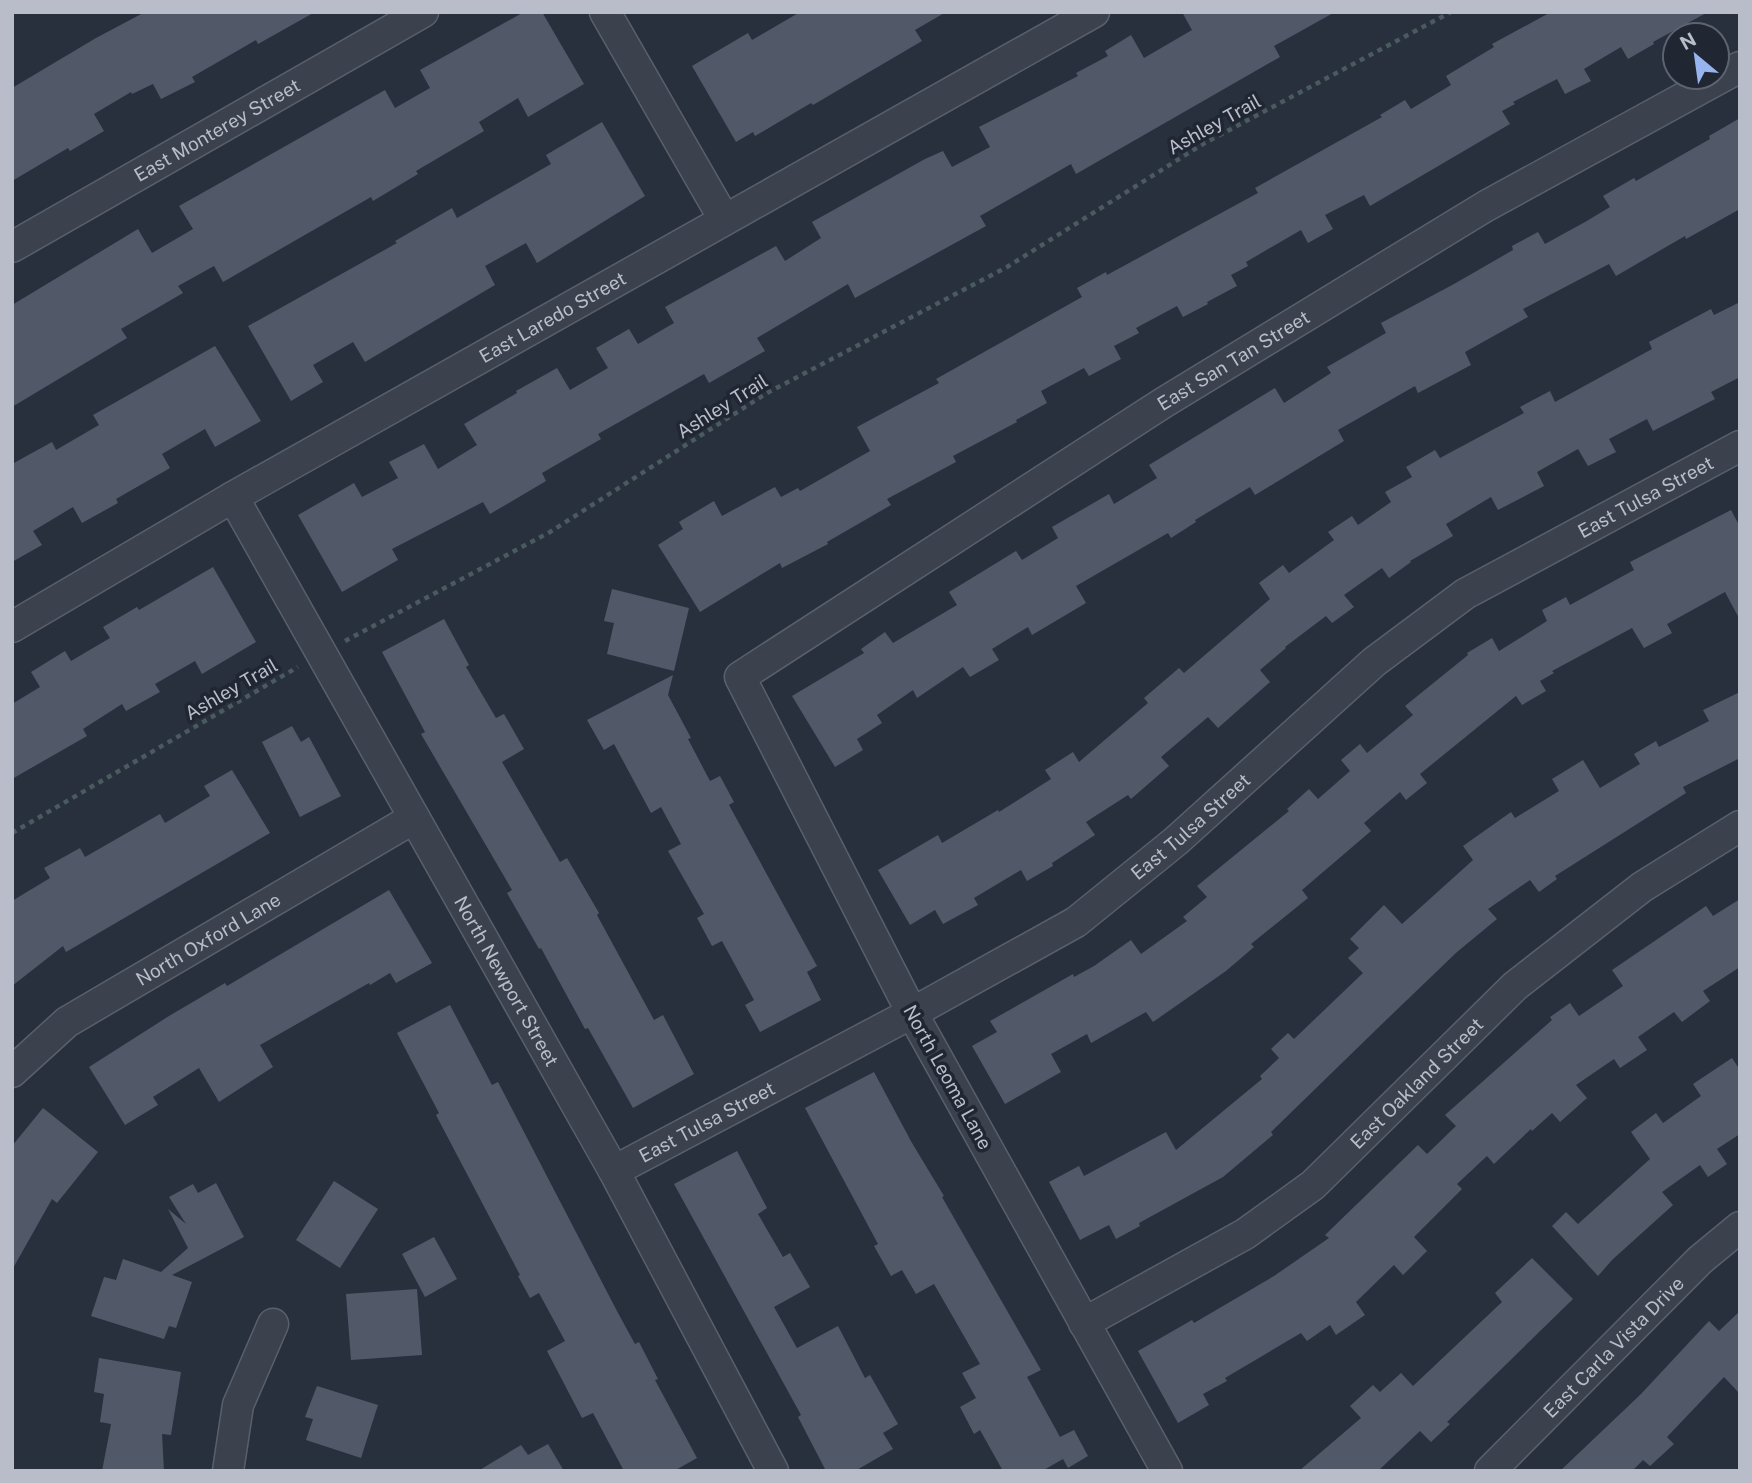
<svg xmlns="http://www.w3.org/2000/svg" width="1752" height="1483" font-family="'Public Sans',sans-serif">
<rect width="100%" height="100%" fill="#28303e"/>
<path fill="#515969" d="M145,12h170l-57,32 -2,-4 -64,37 3,5 -34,17 -8,-15 -21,10 -1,-2 -37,22 10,17 -34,20 -2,-3 -56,33v-93l84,-50z
M524,12h18l42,72 -56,33 -10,-19 -39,24 5,9 -68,40 2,3 -45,27 -2,-4 -148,85 -9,-16 -36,20 5,7 -62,36 6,9 -115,69v-102l126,-76 14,24 41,-24 -14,-23 206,-116 10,18 35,-20 -10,-18z
M800,12h146l-31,18 7,11 -109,64 -2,-2 -56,33 -2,-4 -17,10 -44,-76 56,-33 4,7z
M1182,12h153l-61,34 6,11 -204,117 -5,-10 -91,52 6,10 -131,72 -7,-14 -91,54 8,13 -56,32 -5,-9 -106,60 3,5 -59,34 4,8 -56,33 -7,-12 -91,47 6,11 -56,32 -44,-77 56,-32 8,14 36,-19 -9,-16 35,-18 14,25 39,-24 -13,-21 53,-31 -1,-2 41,-23 13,22 38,-22 -12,-20 33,-19 9,15 36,-21 -9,-16 111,-61 9,15 36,-23 -9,-16 113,-63 18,-8 9,16 38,-20 -11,-20 99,-51 -2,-3 32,-17 -3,-5 26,-16 13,23 48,-28z
M1551,12h157l-55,30 1,2 -26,15 -7,-12 -37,22 7,12 -26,13 -8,-15 -44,23 2,2 -13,7 8,13 -140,82 -6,-11 -39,20 8,14 -25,14 -7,-13 -55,32 2,4 -17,9 6,11 -30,16 1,2 -25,13 -6,-11 -41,22 3,5 -25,13 7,13 -32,17 -5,-8 -43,23 6,12 -31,17 1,2 -64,34 3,6 -69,37 4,6 -64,37 1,2 -46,24 -2,-5 -80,49 -42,-67 25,-16 -4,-7 35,-21 8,15 53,-29 6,10 17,-9 2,3 70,-40 -13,-24 82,-44 -3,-4 146,-82 -5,-9 29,-16 1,3 151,-82 -3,-5 127,-71 -2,-2 25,-15 6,9 40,-24 -5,-9 48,-29 -2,-3z
M1740,118v91l-54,30 -1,-3 -69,40 -7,-12 -86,45 5,8 -63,35 6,13 -53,28 -3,-7 -77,44 6,11 -89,54 -5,-8 -55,33 1,2 -25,16 -3,-5 -92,53 10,17 -54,32 -4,-8 -36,22 7,11 -29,17 -7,-10 -46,31 -4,-8 -36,25 5,8 -25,16 6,11 -28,17 -43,-71 72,-43 -3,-4 24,-17 8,11 64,-38 -8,-13 67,-41 6,9 36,-22 -6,-11 57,-33 5,10 43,-26 -8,-13 126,-77 9,15 47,-30 -4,-6 59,-34 -5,-10 73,-39 59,-34 -1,-4 26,-14 7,12 40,-22 25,-15 -7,-11 31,-18 2,3 74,-42 -1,-3z
M602,122l43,74 -108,67 -11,-20 -41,23 10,19 -130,77 -12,-20 -40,23 10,17 -32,19 -43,-75 149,-83 -2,-2 57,-33 5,10 94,-54 -5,-9z
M1740,302v75l-29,15 4,7 -62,32 -6,-12 -38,20 7,13 -28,14 -10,-17 -41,23 7,14 -46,24 -7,-13 -45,27 7,12 -43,25 1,1 -22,16 -7,-10 -38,27 10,12 -22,16 -6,-7 -41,31 1,1 -26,22 10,12 -52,46 -10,-11 -47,40 8,9 -38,33 -3,-4 -42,27 9,13 -43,28 1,3 -26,15 -6,-11 -47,28 4,7 -35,19 -8,-14 -25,15 -32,-55 60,-35 4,8 56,-33 1,2 52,-33 -6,-9 28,-18 6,10 69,-59 -4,-5 35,-30 5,5 86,-74 -11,-16 24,-18 6,8 45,-33 -6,-8 24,-16 6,9 33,-23 -6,-10 27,-15 -6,-10 29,-17 5,8 84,-45 -4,-6 30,-16 5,11 97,-53 -3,-7 62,-33 3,6z
M215,346l46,75 -46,26 -10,-18 -43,25 8,14 -54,31 2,4 -36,20 -9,-16 -40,24 9,14 -30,17v-98l40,-22 4,8 43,-25 -6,-10z
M1731,510l9,17v93l-15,-28 -58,32 5,9 -28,15 -12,-20 -80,43 2,2 -14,8 6,10 -24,14 -6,-9 -96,78 7,9 -21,17 -6,-8 -36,31 7,8 -69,59 6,8 -57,46 3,3 -28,24 -73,51 -7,-10 -55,31 -4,-9 -36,20 10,18 -56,32 -33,-58 25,-14 -7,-11 83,-47 1,3 20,-11 37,-26 10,14 46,-33 -4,-4 24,-20 -10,-11 92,-75 -2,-2 22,-20 9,10 32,-28 -9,-11 19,-16 7,9 46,-38 -8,-9 63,-51 -1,-2 25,-15 7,13 48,-30 -5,-11 24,-13 4,8 64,-35 -4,-8z
M213,567l43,75 -54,32 -7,-13 -40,23 5,8 -34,19 -4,-7 -39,25 4,7 -75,43v-75l28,-17 -9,-15 34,-21 6,10 39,-23 -7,-11 34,-20 2,3z
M612,589l77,19 -15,63 -67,-17 7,-31 -10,-2z
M444,619l25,46 -3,2 30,51 8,-4 20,35 -22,13 58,100 7,-4 32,55 -2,2 57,105 9,-5 31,59 -61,34 -45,-80 -3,1 -44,-81 -2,1 -32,-56 5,-3 -91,-156 4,-2 -43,-80z
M673,675l-5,20 23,43 -3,1 22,42 10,-5 14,26 -5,3 88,161 -10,6 14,28 -61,32 -15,-27 9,-5 -32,-59 -10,5 -15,-28 7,-4 -36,-63 13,-7 -20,-37 -10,6 -37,-69 -10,6 -17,-30z
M1740,692v66l-57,29 3,6 -131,83 2,3 -18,13 -9,-12 -42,29 9,10 -40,33 -75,72 -111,108 2,3 -50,42 -84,46 1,3 -24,13 -7,-14 -29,15 -31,-58 30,-16 5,10 82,-44 10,18 86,-71 -2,-3 19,-18 -8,-9 17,-16 6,6 69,-66 -15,-15 11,-10 -9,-9 34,-34 18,19 71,-64 -10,-14 48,-34 4,6 44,-27 -7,-12 31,-19 17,28 40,-24 -6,-10 22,-13 3,6 50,-26 -6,-11z
M292,726l9,16 8,-5 32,59 -41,21 -38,-75z
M232,770l38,63 -204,119 -3,-6 -51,40v-85l38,-23 -6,-10 36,-20 5,9 75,-43 5,9 45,-27 -6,-10z
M389,890l43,73 -36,20 -6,-10 -20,12 -1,-2 -109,62 13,22 -54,35 -20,-34 -46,29 5,8 -33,20 -36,-58 80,-51 56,-33 2,3z
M1740,899v68l-37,24 7,10 -28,21 -8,-10 -36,25 9,13 -27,18 -6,-9 -38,26 11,13 -27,24 -8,-9 -20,18 -1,-2 -37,35 -7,-8 -30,28 5,5 -48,48 13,14 -24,24 -9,-10 -38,37 9,13 -29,20 -6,-10 -23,16 -6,-8 -76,45 2,3 -24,13 6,11 -31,18 -40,-72 54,-31 2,3 80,-47 55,-38 -4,-3 93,-90 9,9 29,-28 -11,-11 107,-95 -2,-3 20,-14 9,13 44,-30 -11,-16 94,-64 7,10z
M450,1005l42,80 6,-3 120,231 17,31 4,-2 19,37 -3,1 42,78 -23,13h-50l-31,-58 -11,5 -35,-67 18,-10 -26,-48 -9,5 -12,-22 2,-1 -84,-160 3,-2 -42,-80z
M1732,1058l8,12v64l-23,15 10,15 -19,13 -8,-12 -38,27 11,13 -61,55 -14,16 -46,-50 14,-14 12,12 72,-65 -19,-27 25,-19 7,10 38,-27 -8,-12z
M874,1072l38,71 32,53 -2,1 99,173 -14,7 33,60 14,-7 14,26 -20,12 -5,-9 -21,12h-39l-23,-41 -6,4 -14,-27 16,-9 -14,-25 18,-9 -46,-80 -18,10 -14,-24 -11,6 -17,-30 4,-2 -73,-136z
M43,1108l55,44 -41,51 -5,-4 -40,71v-124z
M737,1151l30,57 -9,6 25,43 7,-4 20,34 -36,20 23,41 41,-22 27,52 5,-3 28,49 -15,9 10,16 -38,22h-29l-28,-54 3,-2 -127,-231z
M334,1181l44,28 -38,59 -44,-28z
M216,1183l28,54 -72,38 20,7 -16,46 -7,-2 -5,13 -73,-23 13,-39 12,3 7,-21 38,13 27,-24 -20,-39 18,15 -17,-27 24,-13 5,9z
M434,1237l23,42 -32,18 -23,-43z
M1532,1258l41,41 -126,123 3,2 -19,18 -11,-11 -42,40h-79l62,-53 -11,-12 23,-21 7,7 21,-19 12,13 89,-84 -7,-9z
M417,1289l5,66 -71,5 -5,-66z
M1740,1311v83l-16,-17 -57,60 7,7 -24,22 -7,-6 -11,11h-72l81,-77 68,-73 10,10z
M99,1358l82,14 -10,63 -9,-1 2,37h-62l9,-47 -11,-2 4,-28 -10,-2z
M317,1386l61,19 -17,53 -55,-18 7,-21 -8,-2z
M548,1444l16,27h-86l43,-26 7,10z"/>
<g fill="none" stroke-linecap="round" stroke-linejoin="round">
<g stroke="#59606c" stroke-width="33">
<g id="minor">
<path d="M605,12l119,207"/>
<path id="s1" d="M12,247l411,-235"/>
<path id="s2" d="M233,497l381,674 159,300"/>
<path id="s3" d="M12,627l221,-130 861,-485"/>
<path id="s4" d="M12,1072l55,-50 347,-204"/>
<path id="s5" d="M614,1171l298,-158 164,-91 100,-81 198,-179 91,-68 275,-148"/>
<path id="s6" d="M1084,1323l161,-89 68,-49 202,-199 127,-99 98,-61"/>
<path d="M228,1471l10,-66 35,-81"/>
<path id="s7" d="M1167,1471l-255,-458 -172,-336 423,-274 323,-197 254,-139"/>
<path id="s8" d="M1490,1471l210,-211 40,-33"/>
</g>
</g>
<path stroke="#4a5a5e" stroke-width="4.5" stroke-dasharray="5 5" stroke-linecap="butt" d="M345,641l205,-109 217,-139 240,-126 196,-123 248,-132
M12,833l286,-166"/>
<use href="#minor" stroke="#3b424e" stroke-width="30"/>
</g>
<g text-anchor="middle" stroke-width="7" stroke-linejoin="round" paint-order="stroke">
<g font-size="19" fill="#b8bdc9" stroke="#202733">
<text transform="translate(1214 124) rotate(-29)" y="7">Ashley Trail</text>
<text dy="7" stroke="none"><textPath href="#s1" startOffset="236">East Monterey Street</textPath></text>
<text dy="7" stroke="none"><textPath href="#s3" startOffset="623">East Laredo Street</textPath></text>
<text dy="7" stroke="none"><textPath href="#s7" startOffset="1488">East San Tan Street</textPath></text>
<text transform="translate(722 406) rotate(-32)" y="7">Ashley Trail</text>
<text dy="7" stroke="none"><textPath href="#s5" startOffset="1239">East Tulsa Street</textPath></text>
<text transform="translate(231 689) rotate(-30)" y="7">Ashley Trail</text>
<text dy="7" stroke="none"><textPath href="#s5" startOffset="674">East Tulsa Street</textPath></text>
<text dy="7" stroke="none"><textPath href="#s4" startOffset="238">North Oxford Lane</textPath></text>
<text dy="7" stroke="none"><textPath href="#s2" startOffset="556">North Newport Street</textPath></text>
<text transform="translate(948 1077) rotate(61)" y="7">North Leoma Lane</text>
<text dy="7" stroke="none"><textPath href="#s6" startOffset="413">East Oakland Street</textPath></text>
<text dy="7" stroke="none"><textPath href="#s5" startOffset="105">East Tulsa Street</textPath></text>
<text dy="7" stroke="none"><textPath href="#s8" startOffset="175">East Carla Vista Drive</textPath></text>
</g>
</g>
<rect width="1752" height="1483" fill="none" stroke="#b8bdc9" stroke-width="28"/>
<g transform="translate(1696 56) rotate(331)"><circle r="33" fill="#202733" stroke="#5d636f" stroke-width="2"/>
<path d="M0-5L12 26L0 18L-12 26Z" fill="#97b4ef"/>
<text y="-10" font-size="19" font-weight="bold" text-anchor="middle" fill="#b8bdc9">N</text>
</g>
</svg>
